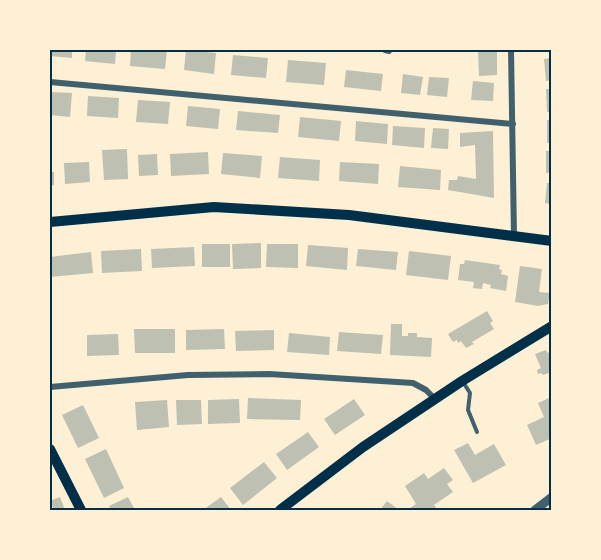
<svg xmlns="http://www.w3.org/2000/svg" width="601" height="560" font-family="Raleway,sans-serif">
<rect width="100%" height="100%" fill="#fdf0d5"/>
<path fill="#bec0b2" d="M50,50h26v2h-4v6l-22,-2z
M86,50h30l-1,14 -30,-3z
M131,50h36l-2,19 -35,-3z
M186,50l30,3 -2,21 -30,-4z
M478,50h19v25l-18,1z
M233,55l35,3 -2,20 -35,-3z
M552,58v22l-6,1 -2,-22z
M288,60l38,3 -2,22 -38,-3z
M346,70l37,4 -2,17 -37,-4z
M403,74l20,3 -3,18 -19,-2z
M429,77l20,1 -2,19 -20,-2z
M473,81l21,2 -1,18 -22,-1z
M546,89h6v23h-5z
M50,92l22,1 -2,24 -20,-2z
M88,96l31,2 -1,20 -31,-2z
M138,100l32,2 -2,22 -32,-2z
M188,106l32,3 -2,20 -32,-3z
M238,111l42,4 -2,18 -42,-3z
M300,117l41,4 -2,20 -41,-4z
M547,120h5v23h-5z
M356,121l32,3 -1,20 -32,-3z
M393,126l32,2 -1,20 -32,-3z
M433,128l16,1 -1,20 -17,-1z
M493,131l1,67 -46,-8 1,-10h8l1,-4 18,3 -1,-34 -15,2v-14z
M127,149l1,30 -24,1 -2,-30z
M546,151h6v21l-6,1z
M208,152l1,22 -38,2 -1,-22z
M223,153l39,3 -2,22 -39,-4z
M157,154l1,21 -19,1 -1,-21z
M280,157l40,3 -1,21 -41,-3z
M89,162l1,20 -25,2 -1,-21z
M340,162l39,2 -1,20 -39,-3z
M400,166l41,4 -1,20 -42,-3z
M50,172h4v13l-4,1z
M547,183h5v21l-7,-1z
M261,243v25l-28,1 -1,-25z
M202,244h28v23h-28z
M267,244h31v24l-32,-1z
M308,245l40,3 -1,22 -41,-4z
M194,247l1,19 -43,2 -1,-19z
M141,249l1,22 -40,2 -1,-22z
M358,249l40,3 -2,18 -40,-4z
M409,251l42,5 -3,24 -42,-5z
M91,252l2,21 -43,4v-20z
M465,260l35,5 -1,4 3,1 -1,4 7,2 -2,15 -16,-3 1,-3 -8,-2 -1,6 -9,-1 1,-6 -16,-2 2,-16h4z
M520,266l22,3 -3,23 11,1 -2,11 -10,2 -23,-4z
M487,311l6,10 -3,2 4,6 -22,13 2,2 -8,4 -5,-7 -3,2 -1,-3 -4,2 -5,-8z
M391,324h11v12h6v-3h9v4l15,1 -1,19 -41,-2z
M134,329h41v24h-40z
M224,329l1,20 -39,1v-20z
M274,330v20l-38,1 -1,-20z
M339,332l44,3 -2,19 -44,-3z
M289,333l41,4 -1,18 -42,-3z
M118,334l1,21 -32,1v-21z
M546,350l1,3 5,-2v21l-9,3 -2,-2 -3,1 -1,-4 4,-2 -6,-14z
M248,398l53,2 -1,20 -53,-1z
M549,398l3,6v34l-16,7 -9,-20 17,-8 -6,-14z
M239,399l1,24 -32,1v-24z
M354,399l11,16 -30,20 -11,-16z
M167,400l2,27 -32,3 -2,-28z
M176,400h25l1,24 -25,1z
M83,405l16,33 -21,10 -16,-33z
M308,432l11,15 -32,23 -11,-16z
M468,443l7,12 19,-11 12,21 -33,18 -19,-33z
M106,449l18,39 -20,10 -19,-39z
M264,462l13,16 -34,27 -13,-17z
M444,468l9,12 -6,4 6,8 -19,13 4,5h-26l-2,-2 6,-4 -11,-18 19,-13 4,6z
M60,497l5,13h-11l-4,-9z
M128,497l7,13h-24l-2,-4z
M221,497l10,13h-28z
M387,501l12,9h-19z"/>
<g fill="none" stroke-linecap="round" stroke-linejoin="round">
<path stroke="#3f606c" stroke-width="4" d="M463,382l7,11 -2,17 9,22"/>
<path stroke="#3f606c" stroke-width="6" d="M385,50l4,1
M511,50l3,186
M50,82l463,42
M50,387l138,-12 81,-1 144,9 13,7 9,9"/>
<path stroke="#3f606c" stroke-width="9" d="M535,510l17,-13"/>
<path stroke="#003049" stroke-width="10" d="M50,222l164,-15 135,8 203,26
M50,449l31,61
M280,510l83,-63 99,-66 90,-55"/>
</g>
<rect width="601" height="560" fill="none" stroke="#fdf0d5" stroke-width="102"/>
<rect x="51" y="51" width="499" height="458" fill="none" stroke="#003049" stroke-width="2"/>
</svg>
